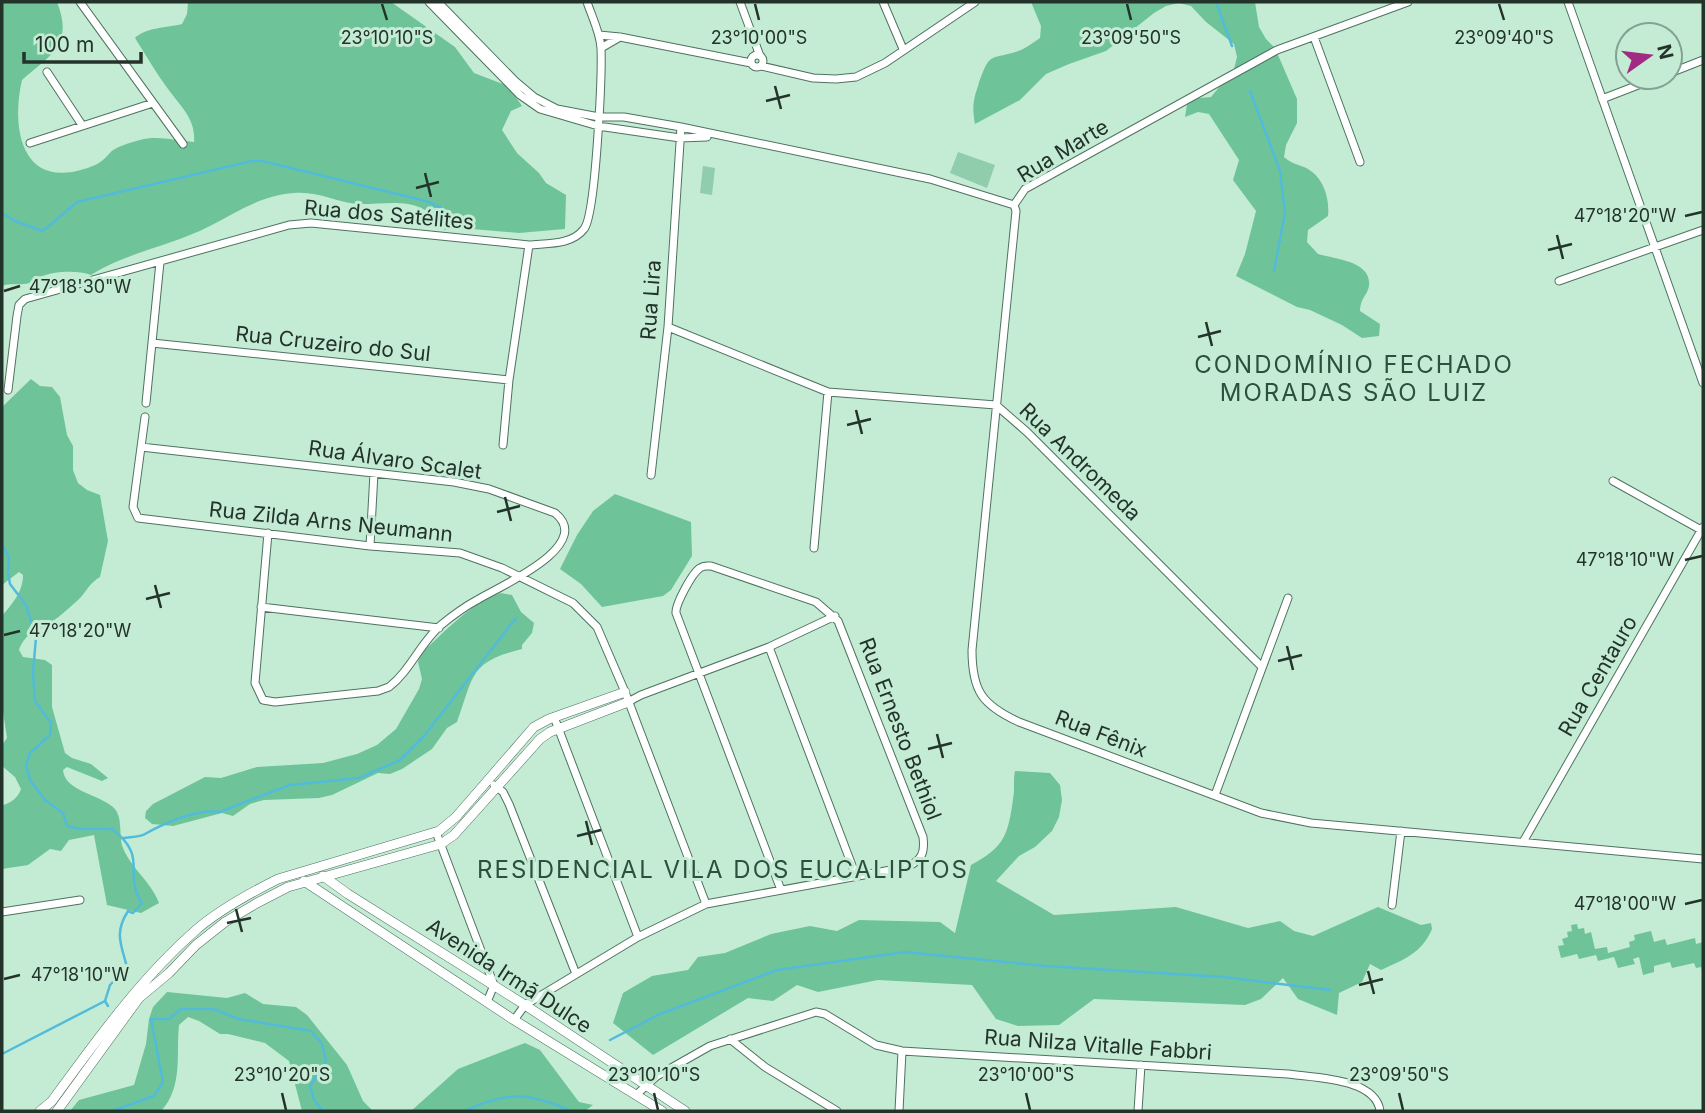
<svg xmlns="http://www.w3.org/2000/svg" width="1705" height="1113" font-family="Inter,sans-serif">
<rect width="100%" height="100%" fill="#c4ecd5"/>
<path fill="#8fcdac" d="M958,152l37,13 -8,23 -37,-15z
M703,166l12,2 -3,27 -12,-2z"/>
<path fill="#6ec498" d="M2,2h55c17,43 -7,53 -35,78 -11,47 -1,109 62,89 8,-2 17,-6 23,-13 3,-3 4,-5 8,-7 7,-4 17,-7 25,-9 17,-5 37,1 54,2 2,-23 -13,-35 -26,-53 -12,-16 -22,-34 -33,-51 11,-11 32,-10 47,-14l5,-10 1,-12h203l64,45 19,26 34,13 14,20 -11,5 -9,19 15,23 22,20 7,10 20,12 -1,34 -46,4 -59,-5 -15,2c-7,-7 -15,-18 -24,-22 -18,-9 -44,-3 -64,-4 -21,-2 -39,-13 -63,-11 -32,2 -57,19 -84,33 -39,20 -83,26 -119,49 -14,-5 -37,-4 -51,2 -6,2 -9,7 -16,7 -8,1 -14,-1 -22,2z
M1031,2h224l4,25 7,12 9,9 22,51v24l-11,22 -2,12c7,6 12,7 20,10 19,8 26,31 24,49l-20,14 -1,12 11,12c17,5 54,7 51,32 -2,10 -8,11 -9,25l20,13 -1,12 -17,2 -20,-13 -32,-15 -13,-3 -61,-31 9,-22 11,-43 -23,-31 6,-20 -30,-46 -11,-2 -13,5 3,-18 23,-2 23,-28 3,-12 -3,-13 -28,-22 -15,-16 -12,-3 -13,3 -12,7 -48,38 -37,13 -23,10 -26,26 -45,24c-3,-16 -2,-24 3,-38 13,-38 12,-24 43,-36 6,-3 13,-8 19,-12l1,-12z
M31,379l9,7 12,1 8,10 7,38 6,11v24l5,13 9,7 13,5 8,46 -8,36c-11,6 -14,16 -23,24 -9,8 -20,18 -30,24 -13,7 -23,10 -28,25l4,7 22,3 7,5v42l13,46 7,5 19,6 17,14 -6,3 -35,-14 -4,3c2,21 33,23 50,37 11,10 5,28 10,41 8,20 29,35 36,55l-18,10 -34,-8 -13,-70 -25,5 -8,11 -11,-2 -22,16 -26,4v-64c8,-1 16,-7 19,-16l-6,-12 -13,-11v-21l5,-7 -5,-33v-89c10,-12 21,-24 21,-41l-4,-3 -17,13v-178z
M615,494l76,28 1,34 -21,34 -8,6 -61,11 -21,-23 -21,-15 17,-34 16,-24z
M501,593l11,2 9,17 13,11 -2,10 -10,12v4c-53,13 -48,27 -65,73l-10,6 -15,21 -30,20 -12,5 -12,-1 -46,22 -13,3 -55,2 -14,4 -17,12 -11,-3 -49,13 -21,-2 -7,-6 1,-7 7,-7 52,-27 16,1 36,-11 66,-4 34,-9 20,-9 19,-16 23,-40 3,-10 -4,-17 2,-8c21,-18 54,-55 81,-61z
M1015,771l35,2 10,12 2,15 -3,17 -7,14 -17,16 -16,9 -23,25 58,34 122,-8 72,21 32,-7 14,10 19,5 65,-29 43,18 10,-2 1,6c-10,24 -29,31 -51,41l-11,-6 -8,18 -23,11 -2,22 -39,-16 -15,-21 -22,21 -16,6 -151,-6 -35,26 -41,1 -22,-7 -24,-34 -94,-5 -60,12 -21,-7 -24,16 -25,-3 -95,57 -40,-32 10,-30 29,-17 36,-6 10,-13 27,-4 46,-19 39,-8 27,5 22,-11 81,2 15,11 16,-68c33,-18 37,-29 42,-66 2,-9 0,-19 2,-28z
M1577,924l1,5 6,-1 1,6 6,-2 4,17 12,-2 1,6 22,-6 -1,-5 6,-2 -1,-5 17,-4 3,11 11,-3 2,6 28,-7 1,6 7,-2v31l-2,-6 -5,1 -2,-5 -22,5 -2,-6 -16,4v6l-11,3 -4,-18 -6,2 2,5 -17,4 -4,-11 -16,4 -2,-6 -17,4 -2,-5 -16,4 -3,-12 6,-1 -2,-6 6,-2 -1,-5 5,-1 -1,-6z
M167,992l60,6 18,-5 18,11 33,3 11,8 40,50 16,36 10,10h-71l-13,-50 -24,-18 -37,-9h-8l-21,-13 -11,-4 -9,8c-3,30 4,61 -17,85l-92,1 9,-11 55,-15 12,-41 3,-25 4,-12z
M525,1043l15,7 39,52 14,3 -8,6h-174l47,-42z"/>
<g fill="none" stroke-linecap="round" stroke-linejoin="round">
<path stroke="#52bbda" stroke-width="2.5" d="M1216,2l16,44
M1250,91l30,80 5,42 -11,58
M2,213l13,8 28,10 34,-29 175,-41h10l164,40 14,6 12,14
M2,545l7,12 -1,16 2,11 16,21 10,32 -3,36 2,28 16,22 -1,12 -20,18 -4,12 4,15 15,20 18,13 4,13 13,3h32c38,29 10,44 30,74l-9,10 -5,-2c-14,22 -7,33 -1,56l-17,18 -5,16 3,5
M124,838c6,-1 17,-1 21,-4 20,-11 50,-25 74,-22l71,-27 69,-7 41,-18 24,-24 92,-118
M610,1040l50,-26 117,-44 128,-18 140,14 179,11 106,13
M2,1054l103,-53
M112,1111l42,-15 9,-14 -12,-63h18l12,-10h32l26,10 72,12 11,13 4,17 -16,25 4,14 9,11
M465,1111c41,-20 65,-19 106,0"/>
<g stroke="#4f725f" stroke-width="9">
<path id="minor" d="M80,2l103,142
M429,2l91,93 20,14 58,17 82,12 27,-1
M438,2l77,79 19,16 23,12 42,8h25l57,10 249,52 84,26
M740,2l20,54
M883,2l20,47
M1568,2l135,381
M599,35l21,2 131,26
M1314,37l46,125
M601,48l19,-11
M751 61a6 6 0 1 1 12 0a6 6 0 1 1-12 0Z
M761,66l52,12 23,1 20,-2 29,-14 90,-61
M47,72l35,53
M1670,73l33,-13
M1602,99l57,-22
M30,143l123,-40
M1014,205l2,6 -44,439c0,41 10,55 47,72l242,91 50,10 392,36
M1014,205l11,-16 252,-139 131,-48
M1559,281l144,-51
M668,327l160,65 168,13 31,27 235,235
M152,343l357,37
M8,390l9,-74 2,-11 6,-6 264,-74 22,-2 218,22c19,-2 43,0 55,-16 12,-15 18,-155 17,-181 -1,-16 -9,-31 -14,-46
M146,403l14,-141
M145,417l-12,90 5,11 232,28 90,7 42,15 71,35 24,24 28,65 81,212
M503,445l6,-65 20,-135
M141,447l313,35 35,7 66,24c41,33 -59,75 -78,87 -13,7 -25,16 -36,25 -20,17 -31,46 -52,62l-11,4 -103,11 -12,-2 -8,-17 13,-150
M651,475l17,-148 13,-200
M1613,481l90,50
M370,546l4,-73
M814,548l14,-156
M261,607l178,21
M769,647l87,229
M628,702l13,-7 128,-48 66,-31
M554,717l84,220
M494,785l9,7 6,12 67,170
M1215,795l73,-197
M436,832l58,153 -7,17
M1523,842l180,-315
M1392,905l9,-74
M2,912l78,-12
M514,1020l11,-15 113,-68 68,-33 201,-37c15,-7 18,-14 16,-30l-85,-216 -22,-19 -105,-36c-5,0 -7,-1 -11,2 -8,5 -25,37 -24,45l105,277
M730,1039l35,28 72,44
M636,1095l21,-19 53,-30 106,-34 9,2 51,31 26,6 386,23c26,4 88,4 92,37
M899,1111l3,-60
M1138,1111l3,-46"/>
</g>
<g stroke="#4f725f" stroke-width="10">
<path id="tertiary" d="M323,876l25,18 177,111 160,106
M304,881l210,139 148,91
M40,1111l12,-10c44,-60 88,-122 144,-171 24,-21 54,-37 82,-51l161,-48 17,-14 78,-90 15,-8 76,-27
M57,1111l82,-113 30,-25 27,-28 29,-23 32,-19 31,-16 153,-43 13,-9 86,-96 10,-7 78,-30"/>
</g>
<use href="#minor" stroke="#fff" stroke-width="7"/>
<use href="#tertiary" stroke="#fff" stroke-width="9"/>
</g>
<path fill="none" stroke="#23332a" stroke-width="2.5" d="M382,4l5,16M755,4l4,16M1127,4l4,16M1499,4l5,16M775,86l6,23M766,101l24,-6M425,173l6,24M416,188l23,-6M1685,216l17,-4M1557,235l6,24M1548,250l24,-6M4,291l16,-5M1206,322l6,24M1198,337l23,-6M856,410l6,24M847,425l24,-6M505,497l6,24M497,512l23,-6M1685,560l17,-4M155,585l6,23M146,599l24,-6M4,635l16,-4M1287,646l6,24M1278,661l24,-6M937,734l6,24M928,749l24,-6M586,821l6,24M577,836l24,-6M1685,904l17,-4M236,909l6,23M227,923l24,-5M1368,971l6,23M4,979l16,-4M1359,985l24,-6M282,1093l4,17M654,1093l4,17M1026,1093l4,17M1399,1093l4,17"/>
<g text-anchor="middle" stroke-width="6" stroke-linejoin="round" paint-order="stroke">
<g font-size="21" fill="#23332a" stroke="#c4ecd5">
<text transform="translate(1063 151) rotate(-31)" y="7">Rua Marte</text>
<text transform="translate(389 215) rotate(5)" y="7">Rua dos Satélites</text>
<text transform="translate(651 300) rotate(-86)" y="7">Rua Lira</text>
<text transform="translate(333 344) rotate(6)" y="7">Rua Cruzeiro do Sul</text>
<text transform="translate(395 460) rotate(8)" y="7">Rua Álvaro Scalet</text>
<text transform="translate(1080 462) rotate(44)" y="7">Rua Andromeda</text>
<text transform="translate(331 522) rotate(6)" y="7">Rua Zilda Arns Neumann</text>
<text transform="translate(1598 676) rotate(-60)" y="7">Rua Centauro</text>
<text transform="translate(900 729) rotate(69)" y="7">Rua Ernesto Bethiol</text>
<text transform="translate(1101 734) rotate(21)" y="7">Rua Fênix</text>
<text transform="translate(509 976) rotate(33)" y="7">Avenida Irmã Dulce</text>
<text transform="translate(1098 1045) rotate(4)" y="7">Rua Nilza Vitalle Fabbri</text>
</g>
<g font-size="24" letter-spacing="2" fill="#2d4f3e" stroke="#c4ecd5">
<text x="1354" y="373">CONDOMÍNIO FECHADO<tspan x="1354" dy="28">MORADAS SÃO LUIZ</tspan></text>
<text x="723" y="878">RESIDENCIAL VILA DOS EUCALIPTOS</text>
</g>
</g>
<g font-size="18" text-anchor="middle" fill="#23332a" stroke="#c4ecd5" stroke-width="6" stroke-linejoin="round" paint-order="stroke">
<text x="387" y="44">23°10'10"S</text>
<text x="759" y="44">23°10'00"S</text>
<text x="1131" y="44">23°09'50"S</text>
<text x="1504" y="44">23°09'40"S</text>
<text x="1625" y="222">47°18'20"W</text>
<text x="80" y="293">47°18'30"W</text>
<text x="1625" y="566">47°18'10"W</text>
<text x="80" y="637">47°18'20"W</text>
<text x="1625" y="910">47°18'00"W</text>
<text x="80" y="981">47°18'10"W</text>
<text x="282" y="1081">23°10'20"S</text>
<text x="654" y="1081">23°10'10"S</text>
<text x="1026" y="1081">23°10'00"S</text>
<text x="1399" y="1081">23°09'50"S</text>
</g>
<rect width="1705" height="1113" fill="none" stroke="#23332a" stroke-width="7"/>
<g transform="translate(1649 56) rotate(76)"><circle r="33" fill="#c4ecd5" stroke="#84a291" stroke-width="2"/>
<path d="M0-5L12 26L0 18L-12 26Z" fill="#a12a82"/>
<text y="-10" font-size="19" font-weight="bold" text-anchor="middle" fill="#23332a">N</text>
</g>
<path d="M24 52v10h117v-10" fill="none" stroke="#23332a" stroke-width="3.5"/>
<text x="35" y="52" font-size="21" fill="#23332a" stroke="#c4ecd5" stroke-width="5" paint-order="stroke">100 m</text>
</svg>
